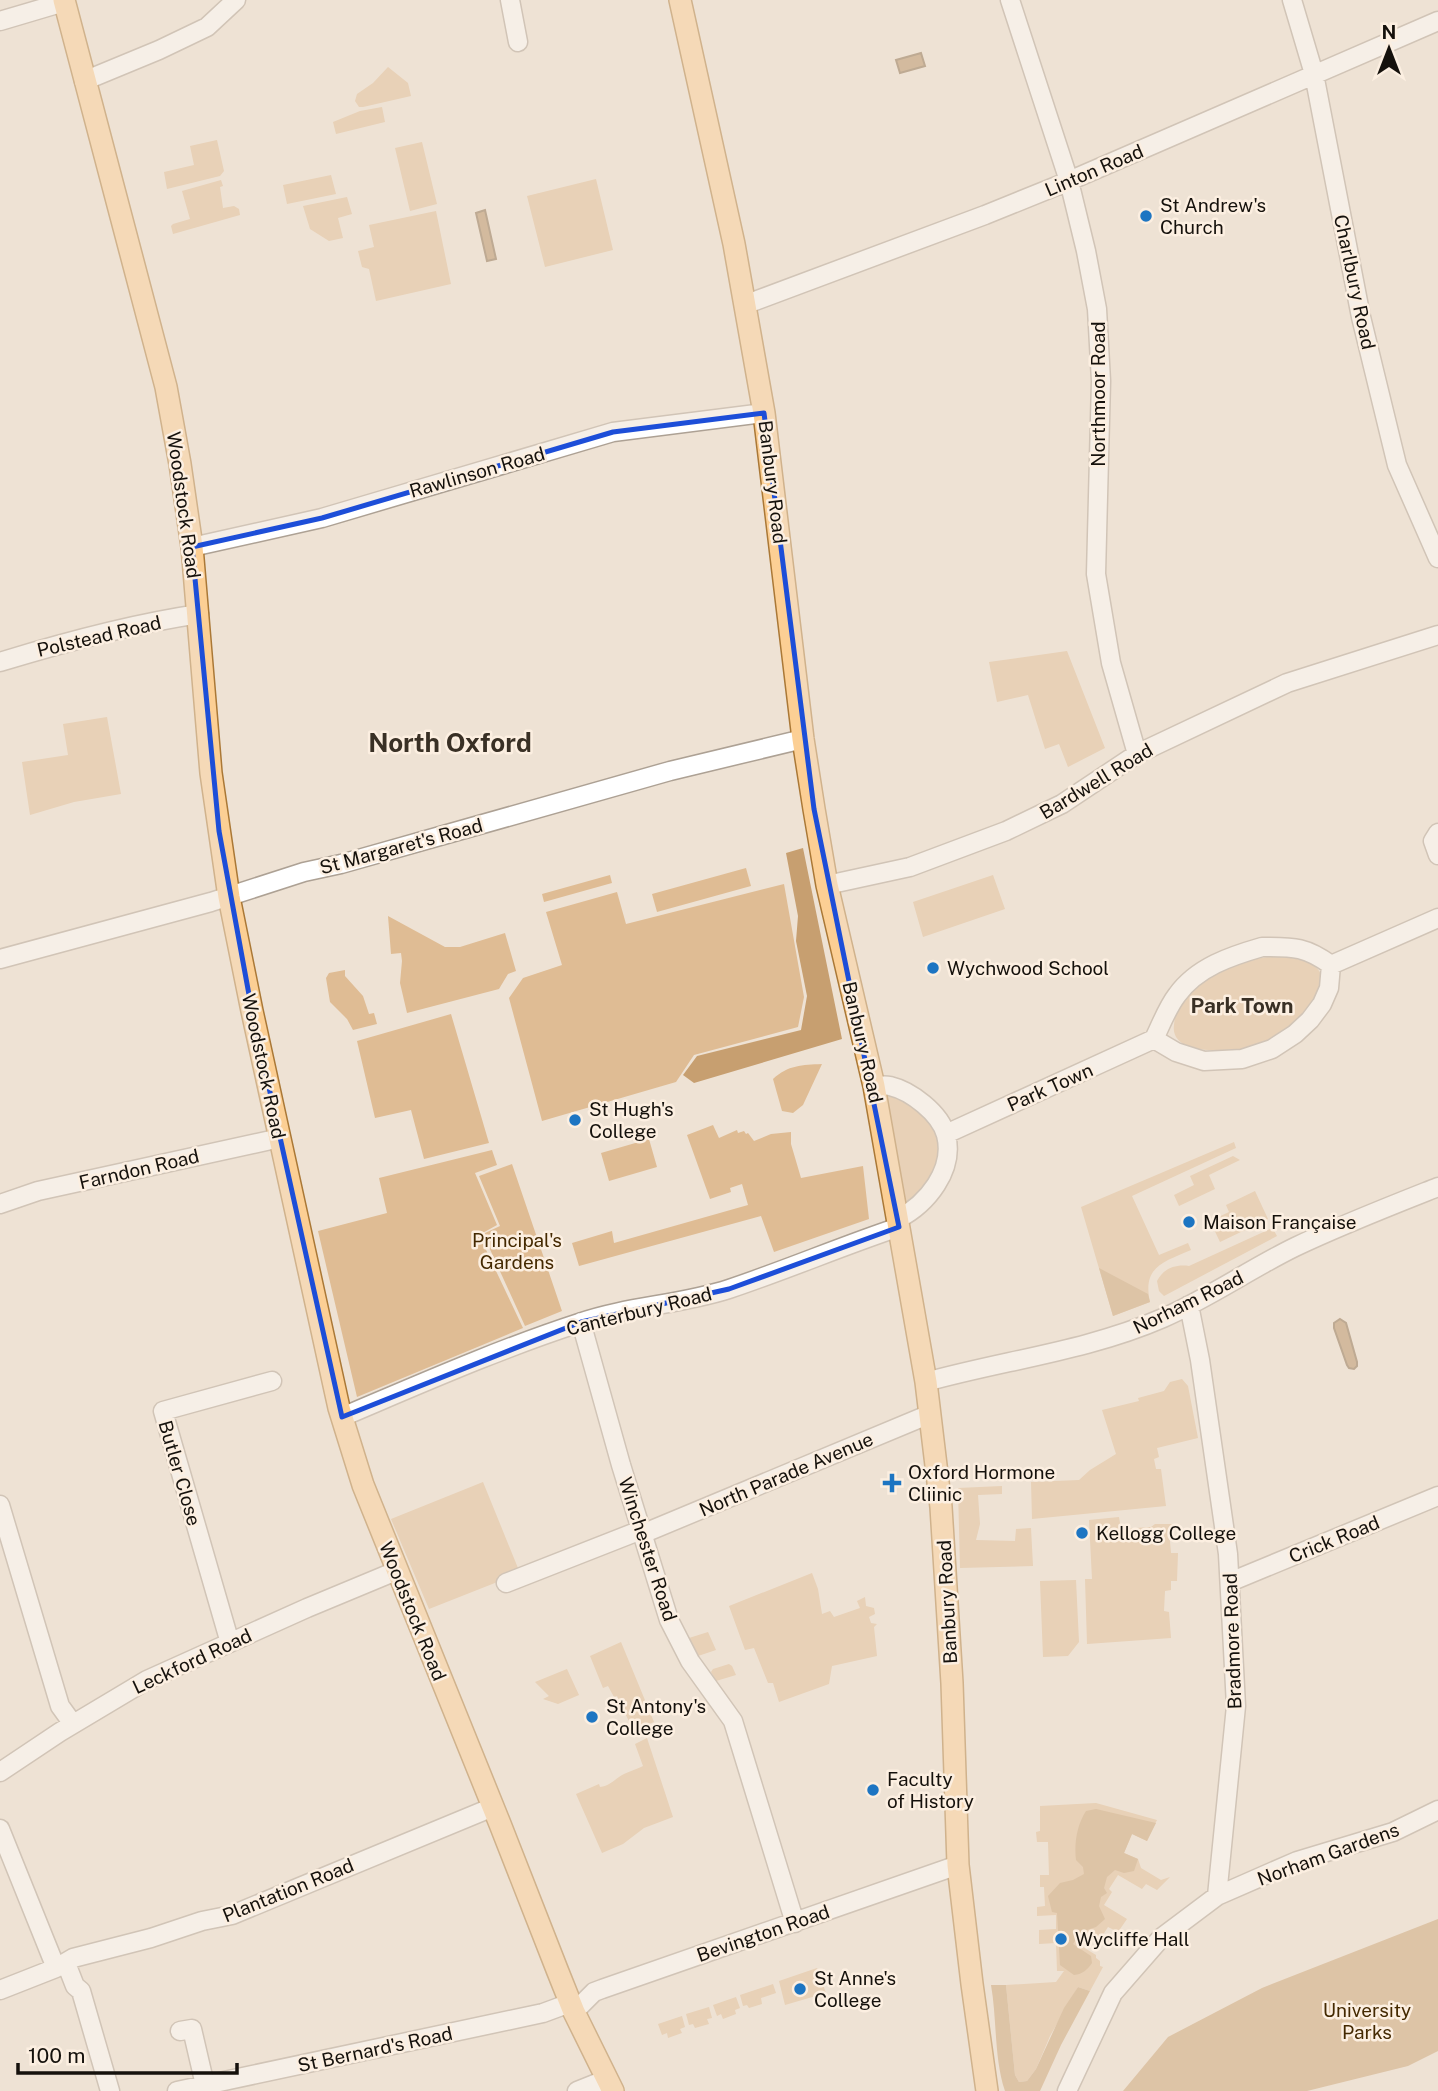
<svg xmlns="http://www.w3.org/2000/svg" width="1438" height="2091" font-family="'Public Sans',sans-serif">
<rect width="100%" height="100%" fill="#eee2d4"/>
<path fill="#dfbc94" d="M388,67l20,16 3,13 -48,11h-4l-4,-6 2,-7 16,-11z
M382,107l3,15 -49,12 -3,-12 27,-11z
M217,140l7,31 -4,5 -53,13 -3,-17 30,-7 -4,-19z
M422,142l15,62 -27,7 -15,-63z
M331,175l5,19 -49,10 -4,-19z
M596,179l17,71 -68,17 -18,-71z
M221,180l2,6 -3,1 3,21 11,-2 5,3 1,6 -67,19 -2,-8 2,-2 17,-5 -8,-28z
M347,197l5,17 -14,4 5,20 -14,3 -19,-12 -7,-23z
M436,211l15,73 -75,17 -7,-32 -7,-2 -4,-16 16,-4 -5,-22z
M1067,651l38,97 -37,19 -9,-23 -14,5 -17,-54 -31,7 -8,-40z
M107,717l14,77 -47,8 -44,13 -8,-53 46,-7 -5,-31z
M746,868l5,18 -94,26 -5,-18z
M610,875l2,8 -68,19 -2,-8z
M993,875l12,34 -82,28 -10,-35z
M784,884l20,113 -6,30 -104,28 -18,27 -134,39 -33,-123 14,-20 39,-13 -16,-53 71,-20 9,32z
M388,916l57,31h15l45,-14 11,38 -8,3 -9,15 -92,24 -7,-30 2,-22 -1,-8 -10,1z
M1267,957c110,-3 30,80 -23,92 -10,2 -21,2 -32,1 -9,0 -22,-1 -30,-7 -7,-5 -9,-11 -8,-18 2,-38 62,-64 93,-68z
M345,970v6l18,20 6,18 5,-1 3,11 -24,6 -6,-11 -17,-17 -4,-24 3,-5z
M451,1014l38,129 -65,16 -13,-49 -36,8 -18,-77z
M822,1064l-19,41 -10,8 -11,-2 -9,-32c15,-14 29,-14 49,-15z
M886,1095c29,7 52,23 55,55 0,6 0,16 -3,22 -7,12 -24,27 -34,38z
M713,1125l6,13 18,-8 1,3 6,-2 2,3 2,-1 6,8 17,-7 20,-2v12l10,34 62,-12 6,53 -95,33 -13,-36 -182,50 -7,-23 40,-12 2,12 134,-38 -6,-21 -12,4 1,4 -21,7 -23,-64z
M649,1139l8,28 -48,14 -8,-28z
M1234,1142l2,6 -104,48 27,59 29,-12 3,7c-27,12 -49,16 -41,52l-37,14 -32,-109z
M492,1150l5,15 -22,8 22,52 -18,10 44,93 -166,69 -39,-166 69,-18 -8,-35z
M1233,1156l7,4 -31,15 6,14 -36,17 -5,-11 20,-10 -4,-9z
M512,1164l50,147 -37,15 -42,-92 17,-8 -21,-50z
M1255,1191l13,28 -48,23 -10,-21 19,-9 -3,-7z
M1270,1229h3l4,7 -113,60 -5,-5 -2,-10c6,-12 18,-17 32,-15z
M1182,1379l6,7 10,52 -41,10 2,9 -5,2 2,10h5l5,37 -134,13 -1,-37 48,-2 11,-10 26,-16 -14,-44 37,-9 -1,-3 26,-7 6,-9z
M483,1482l37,91 -91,36 -38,-90z
M1002,1486v8l-24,1 2,29 -4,16 39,1 1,-12 15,-1 2,38 -73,2 -2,-80z
M1119,1517l2,12 30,-2 4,-3h20v5l-6,1 2,23h7l-1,28h-6v9l-6,1 -1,20 5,1 2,26 -84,6 -2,-65h7l-3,-59z
M812,1573l6,16 4,25 8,-3 4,6 26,-9 -3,-7 8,-4 1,9 8,2 1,6 -6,3 2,6 6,1 -3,3 3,29 -45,10 -3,18 -50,18 -6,-19h-5l-14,-35 -9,2 -16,-44z
M1076,1580l3,62 -11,14 -25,1 -3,-76z
M708,1632l8,18 -18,6 -9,-18z
M621,1642l33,80 -21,8 -16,-34 -3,1 -6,-11 -5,2 -13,-32z
M729,1664l3,2 4,9 -20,6 -5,-9 2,-3z
M567,1669l12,26 -21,9 -15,-5 6,-3 -14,-14z
M647,1738l26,79 -29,11 -21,16 -21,9 -26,-59 23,-10 1,3c9,-1 13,-6 19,-10 7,-5 16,-7 24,-11l-8,-22z
M1096,1803l61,17 -10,21 -15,-7 -8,19 14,6 3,9 20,12 9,-3 -13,13 -11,-6 -4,5 -24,-14 -9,14 3,3 -8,13 23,14 -9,13 -10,-5 -9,14 -14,-8 -7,11 18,11v3l4,3v5l3,1 -13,24 -12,-4 -28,49 -14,33 -9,12 -8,1 -4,-7 -9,-90 50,-3 8,-11h-7l-1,-28 -17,1v-14l17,-1v-14l-19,1v-9l8,-1 -1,-19h-4v-12h9l-1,-33h-11l-1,-10 4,-1v-25z
M817,1968l9,25 -41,12 -6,-24z
M773,1984l3,9 -15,5 1,6 -13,4 -2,-3 -4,1 -3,-11z
M736,1997l4,11 -5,2 1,4 -13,5 -2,-5 -4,2 -4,-11z
M709,2007l3,11 -5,1 2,5 -14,4 -2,-4 -4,1 -3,-11z
M682,2016l3,11 -5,2 2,4 -14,5 -1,-5 -5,2 -4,-11z"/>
<path fill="#c79f70" d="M803,848l39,191 -148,44 -11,-8 14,-19 104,-26 6,-34 -11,-55 2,-25 -12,-63z
M1099,1268l49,26 2,8 -37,14z
M1096,1809l60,14 -9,18 -15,-7 -8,19 14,6 -4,12 -10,2 -9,-3 -8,7 -3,11 3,5 -6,4 -2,9 6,13 -9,8 -15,5 -8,12 18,12 1,7c-5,7 -9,11 -18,12l-14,-10 -3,-52 -5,-1 -4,-16 12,-13 13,-3 11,-6 -1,-7 -7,-7c-2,-17 1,-35 10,-49z
M1438,1919v132l-30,15 -101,25h-184l45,-54 94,-49z
M991,1985h15l9,90 4,7 8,-1 9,-12 28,-61 14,-21 12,4 -29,54 -21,46h-35c-11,-32 -8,-72 -14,-106z"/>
<path fill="#b28b5d" stroke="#836645" stroke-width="2" d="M921,53l4,13 -25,7 -4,-13z
M485,210l11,49 -9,2 -11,-48z
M1340,1319l6,4 11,39v4l-3,3 -5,-1 -2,-3 -13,-37v-5z"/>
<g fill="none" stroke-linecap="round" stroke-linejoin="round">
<g stroke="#ada194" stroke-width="21">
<path id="minor" d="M510,0l8,42
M1010,0l59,181 17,70 11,58 4,72 -5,193 15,89 26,91
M1292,0l22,74 47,243 36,148 41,93
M0,21l64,-19
M84,81l75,-31 48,-23 29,-27
M744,305l241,-90 84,-34 369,-160
M192,547l130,-29 291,-86 151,-19
M0,662c65,-20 131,-38 199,-48
M1438,833l-5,8 5,14
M827,885l83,-18 96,-36 56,-27 75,-50 150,-71 151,-48
M1262,947c31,0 43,-1 69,18l-2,23 -7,16 -12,16 -15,14 -23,15 -30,10 -38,2 -28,-9 -22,-13c7,-14 13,-31 23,-44 20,-28 54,-39 85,-48z
M0,959l211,-57 93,-30 37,-8 329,-93 133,-32
M1331,965l107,-47
M874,1086c5,0 11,-1 16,0 21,5 50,27 56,49 9,35 -19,69 -48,84
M946,1134l208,-95
M0,1204l38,-13 242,-53
M1189,1305l11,55 28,194 8,152 -19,190
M581,1322l40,143 48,155 21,41 43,60 62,202
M926,1382c79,-22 161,-31 237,-64 46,-20 87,-49 132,-71 46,-22 95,-41 143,-60
M342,1417c78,-33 157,-68 237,-94 49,-17 101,-18 150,-34 57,-19 113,-43 170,-62
M0,1505l60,201 13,18
M642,1534l288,-120
M1230,1582l208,-86
M506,1583l135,-53
M230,1643l-67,-232 109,-30
M0,1772l60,-40 87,-52 160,-72 89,-37
M0,1829l56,139
M66,1963l9,23 6,5 29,100
M0,1990l56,-22 17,-10 78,-20 51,-17 30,-6 261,-108
M574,2012l20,-20 8,-3 356,-124
M180,2031l12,-2 13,56
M177,2091l366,-78 27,-10
M577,2091l30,-12
M1067,2091l46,-98 48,-55 56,-42 80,-35 96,-29 45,-22"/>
</g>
<g stroke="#aa7836" stroke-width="24">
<path id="major" d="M64,0l102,387 14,77 12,83 19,226 18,124 23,114 87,397 24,77 137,339 58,148 16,40 39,79
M680,0l54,244 30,169 39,326 11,70 13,76 47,201 52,296 15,125 11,176 6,182 14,119 15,107"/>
</g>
<use href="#minor" stroke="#fff" stroke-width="18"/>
<use href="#major" stroke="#fccf94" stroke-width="21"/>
</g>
<path d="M0 0H1438V2091H0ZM764,413l50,396 85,418 -170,62 -148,33 -239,95 -90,-406 -33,-180 -27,-284 130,-29 291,-86z" fill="#eee2d4" fill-opacity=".55" fill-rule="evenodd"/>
<path fill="none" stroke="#1d4ed8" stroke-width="5" stroke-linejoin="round" d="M764,413l50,396 85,418 -170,62 -148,33 -239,95 -90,-406 -33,-180 -27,-284 130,-29 291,-86z"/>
<g fill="#1d75c2" stroke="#fcefe1" stroke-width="2.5">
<circle cx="1146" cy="216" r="7"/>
<circle cx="933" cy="968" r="7"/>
<circle cx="575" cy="1120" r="7"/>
<circle cx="1189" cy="1222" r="7"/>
<path d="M888.5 1472.5h7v7h7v7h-7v7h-7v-7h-7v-7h7z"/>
<circle cx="1082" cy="1533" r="7"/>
<circle cx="592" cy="1717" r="7"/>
<circle cx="873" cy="1790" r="7"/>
<circle cx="1061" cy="1939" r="7"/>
<circle cx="800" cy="1989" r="7"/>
</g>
<g text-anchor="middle" stroke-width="5" stroke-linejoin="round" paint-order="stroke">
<g font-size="19" fill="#15110c" stroke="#fcefe1">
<text transform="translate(1094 170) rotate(-23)" y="7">Linton Road</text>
<text transform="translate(1355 282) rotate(78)" y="7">Charlbury Road</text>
<text transform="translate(1098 394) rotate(-90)" y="7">Northmoor Road</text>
<text transform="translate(477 472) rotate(-16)" y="7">Rawlinson Road</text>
<text transform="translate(773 482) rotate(83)" y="7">Banbury Road</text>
<text transform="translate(184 505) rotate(82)" y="7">Woodstock Road</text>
<text transform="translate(99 636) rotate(-13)" y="7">Polstead Road</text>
<text transform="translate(1096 781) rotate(-31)" y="7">Bardwell Road</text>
<text transform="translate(401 846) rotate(-15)" y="7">St Margaret's Road</text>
<text transform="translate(863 1042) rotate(77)" y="7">Banbury Road</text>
<text transform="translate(264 1066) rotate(78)" y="7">Woodstock Road</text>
<text transform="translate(1050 1087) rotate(-24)" y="7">Park Town</text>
<text transform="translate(139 1169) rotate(-13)" y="7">Farndon Road</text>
<text transform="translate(1188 1302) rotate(-26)" y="7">Norham Road</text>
<text transform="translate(639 1311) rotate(-14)" y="7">Canterbury Road</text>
<text transform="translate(180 1473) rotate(74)" y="7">Butler Close</text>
<text transform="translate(786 1474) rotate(-23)" y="7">North Parade Avenue</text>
<text transform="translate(1334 1539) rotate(-22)" y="7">Crick Road</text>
<text transform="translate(648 1549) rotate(72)" y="7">Winchester Road</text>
<text transform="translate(947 1602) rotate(-93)" y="7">Banbury Road</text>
<text transform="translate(413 1611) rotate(68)" y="7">Woodstock Road</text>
<text transform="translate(1232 1641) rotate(-92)" y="7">Bradmore Road</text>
<text transform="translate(192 1661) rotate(-25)" y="7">Leckford Road</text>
<text transform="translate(1328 1854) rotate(-20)" y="7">Norham Gardens</text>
<text transform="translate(288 1890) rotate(-22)" y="7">Plantation Road</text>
<text transform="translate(763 1933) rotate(-19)" y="7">Bevington Road</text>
<text transform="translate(375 2049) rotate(-12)" y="7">St Bernard's Road</text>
</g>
<g font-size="19" fill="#15110c" stroke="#fcefe1" text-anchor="start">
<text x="1160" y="212">St Andrew's<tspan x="1160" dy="22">Church</tspan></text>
<text x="947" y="975">Wychwood School</text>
<text x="589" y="1116">St Hugh's<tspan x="589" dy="22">College</tspan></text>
<text x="1203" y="1229">Maison Française</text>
<text x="908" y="1479">Oxford Hormone<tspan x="908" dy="22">Cliinic</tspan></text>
<text x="1096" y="1540">Kellogg College</text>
<text x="606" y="1713">St Antony's<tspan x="606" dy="22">College</tspan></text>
<text x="887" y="1786">Faculty<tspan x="887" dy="22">of History</tspan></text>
<text x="1075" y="1946">Wycliffe Hall</text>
<text x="814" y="1985">St Anne's<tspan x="814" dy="22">College</tspan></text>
</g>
<g font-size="19" fill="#442901" stroke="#fcefe1">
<text x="517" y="1247">Principal's<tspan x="517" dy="22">Gardens</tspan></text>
<text x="1367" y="2017">University<tspan x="1367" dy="22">Parks</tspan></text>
</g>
<g font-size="21" font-weight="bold" fill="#393025" stroke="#fcefe1">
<text x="1242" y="1013">Park Town</text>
</g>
<g font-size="26" font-weight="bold" fill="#393025" stroke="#fcefe1">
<text x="450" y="752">North Oxford</text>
</g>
</g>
<g transform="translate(1389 49)" stroke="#fcefe1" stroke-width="5" paint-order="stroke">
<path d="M0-5L12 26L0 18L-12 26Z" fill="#15110c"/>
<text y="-10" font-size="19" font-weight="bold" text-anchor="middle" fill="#15110c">N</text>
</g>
<path d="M18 2063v10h219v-10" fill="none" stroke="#15110c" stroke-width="3.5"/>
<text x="28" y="2063" font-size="21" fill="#15110c" stroke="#fcefe1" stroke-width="5" paint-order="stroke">100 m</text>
</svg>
